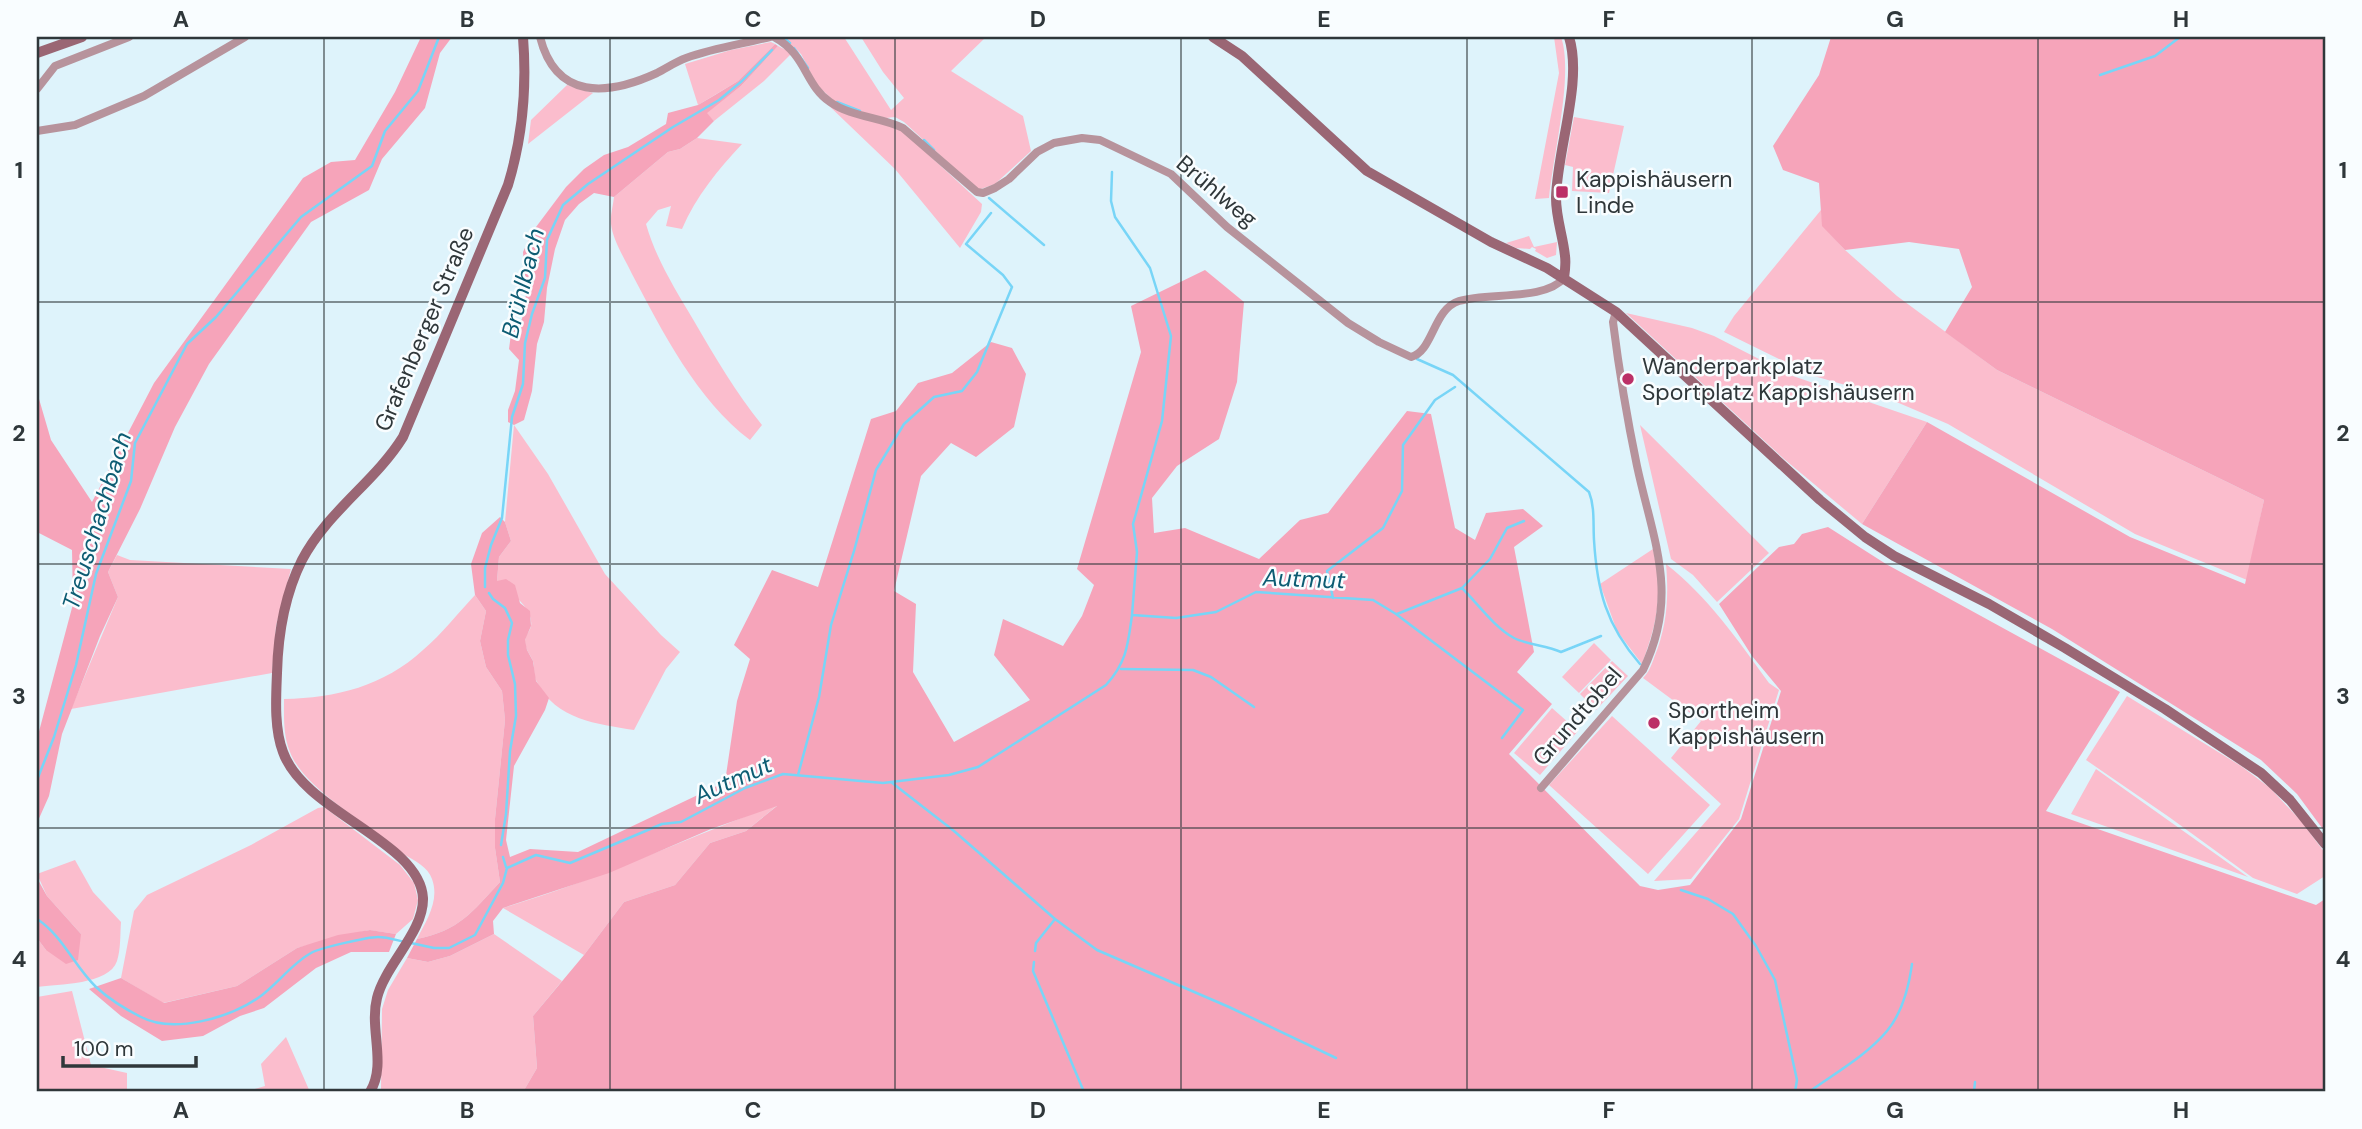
<svg xmlns="http://www.w3.org/2000/svg" width="2362" height="1129" font-family="'DM Sans',sans-serif">
<rect width="100%" height="100%" fill="#def3fb"/>
<path fill="#fbbdcd" d="M783,37h61l47,73 13,-12 -21,-26 -22,-35h125l-35,34 72,45 8,35 -36,33 -17,6 -74,-68 -9,-5 -9,1 -21,-5 -32,-13 -16,-15 -16,-31z
M1554,37h7c13,37 -8,118 -12,161l-14,1 24,-126z
M771,42l4,2 -37,37 -40,24 -13,-41 46,-14z
M778,46l14,7 -28,28 -50,40 -8,-8 35,-27z
M567,85l26,8 -65,51 3,-24z
M824,101l62,22 18,9 78,72 -1,8 -21,36 -65,-79z
M1574,117l50,9 -15,67 -37,-2 1,-24 -8,-2z
M697,138l45,6c-24,26 -46,52 -60,85l-16,-3 5,-20 -13,4 -12,14c10,35 29,65 48,97 21,36 42,72 68,104l-12,15c-53,-40 -88,-109 -118,-166 -7,-15 -19,-33 -21,-50 -1,-8 2,-18 3,-27l54,-45 12,-3z
M1821,210l2,16 22,24 52,46 100,74 267,130 -17,80 -112,-46 -187,-110 -68,-29 -66,-19 -90,-44 10,-16z
M1529,236l5,11 23,-5 -1,13 -9,3 -12,-7 1,-2 -4,-2 -2,2 -14,-1 -10,-5z
M1626,313l66,15 22,8 76,39 137,47 -65,102 -78,-65z
M514,425l34,49 57,100 56,61 19,17 -14,17 -32,61c-37,-6 -78,-10 -97,-48 -4,-6 -2,-14 -4,-21 -3,-7 -8,-12 -8,-20 0,-5 5,-10 6,-15 3,-18 -21,-34 -34,-45l2,-24 12,-16 -6,-19z
M1640,425l129,128 -52,49 -24,-27 -22,-16z
M1653,549c10,46 5,71 -11,115l-25,-33 -17,-47z
M117,555l13,5 161,9 -15,57 -4,47 -201,36 47,-112 -10,-25z
M1666,564c42,33 72,76 103,119l10,7 -40,129 -48,60 -37,2 67,-77 -50,-46 30,-37 -58,-43c6,-6 8,-12 11,-20 13,-32 15,-60 12,-94z
M475,595l11,16 -6,30 6,26 16,24 3,29 -10,99v29l5,34c-29,31 -40,48 -83,57 9,-18 23,-38 15,-60 -4,-12 -17,-18 -27,-24 -6,-4 -11,-10 -17,-14 -28,-21 -86,-56 -98,-89 -7,-17 -6,-35 -6,-53 52,-1 100,-13 139,-49 19,-16 35,-37 52,-55z
M1594,643l17,17 -32,33 -17,-16z
M1612,661l16,15 -32,34 -16,-16z
M2127,696l114,70 29,22 31,33 24,32v23l-28,18 -44,-16 -84,-61 -83,-57z
M1552,708l26,23 -38,44 -26,-22z
M1612,716l98,89 -62,69 -99,-89z
M2096,769l152,108 -177,-63z
M779,804l-33,27 -36,12 -35,42 -51,17 -40,53 -81,-47c95,-28 183,-70 276,-104z
M324,807l76,58 14,18 4,17 -5,19 -17,15 -27,-4 -72,18 -60,38 -74,17 -42,-25 13,-67 13,-16 104,-50 67,-37z
M75,860l18,32 28,30c-1,12 0,27 -4,39 -8,24 -59,23 -80,26v-49l9,12 35,-16 -34,-38 -10,-22z
M494,934l68,47 -29,35 4,52 -14,24h-145l3,-3 1,-80 6,-19 19,-32 21,4 22,-6z
M72,991l19,74 36,8v19h-90v-95z
M286,1037l24,55h-65l20,-6 -4,-22z"/>
<path fill="#f6a4ba" d="M421,37h31l-12,16 -15,55 -43,51 -13,31 -58,32 -102,142 -34,63 -35,82 -32,63 10,25 -18,39 -38,98 -13,62 -12,27v-84l36,-135 -1,-54 -35,-18v-140l14,48 41,62 62,-119 149,-205 28,-16 24,-2 40,-68z
M1831,37h494v795l-28,-38 -36,-34 -209,-131 -190,-105 65,-102 203,115 115,47 19,-84 -267,-130 -52,-38 27,-45 -13,-38 -50,-7 -64,8 -23,-24 -3,-43 -36,-13 -10,-24 46,-71z
M775,44l3,2 -37,40 -34,27 7,8 -17,17 -17,11 -12,3 -54,45 -20,-4 -15,11 -14,16 -10,29 -8,39 -3,34 -7,22 -5,47 -8,29 -10,5 -6,-3v-12l7,-19 4,-31 -10,-11 2,-15 11,-15 4,-25 -3,-42 10,-21 33,-44 18,-18 20,-14 24,-8 38,-23 2,-11 30,-8 17,-10 23,-14z
M1205,270l39,32 -7,80 -18,57 -42,27 -25,32 2,35 31,-5 74,31 41,-39 28,-7 79,-102 24,3 24,114 20,12 11,-27 37,-4 20,17 -29,21 20,105 -17,20 35,32 -43,50 131,132 18,4 32,-5 51,-66 40,-128 -29,-35 -33,-52 60,-57 15,-3 8,-10 26,-7 58,37 234,128 -74,119 270,94 9,-6v193h-1802l14,-24 -4,-52 51,-61 40,-53 51,-17 35,-42 36,-12 31,-25 -66,23 -102,44 -106,35 -10,13 1,13 -44,22 -22,6 -21,-4 10,-19c43,-9 54,-26 83,-57l-5,-34v-29l10,-99 -3,-29 -16,-24 -6,-26 6,-30 -11,-16 -4,-31 11,-31 18,-16 5,5 6,19 -12,16 -2,24 9,-2 9,6 5,18 10,8 1,15 -6,14 2,10 6,11 3,20 13,17 -4,12 -31,56 -8,74 4,17 20,-8 48,3 147,-70 12,-81 13,-42 -16,-14 38,-75 46,17 53,-168 25,-8 22,-28 34,-10 39,-31 21,6 14,26 -12,53 -38,30 -25,-14 -30,33 -27,115 22,13 -3,68 41,70 76,-42 -36,-45 9,-36 60,27 19,-30 12,-31 -17,-16 64,-217 -10,-46z
M37,878l10,18 34,38 -3,26 -12,4 -20,-14 -9,-12z
M370,930l26,4 -7,18h-38l-35,16 -52,40 -24,8 -37,20 -41,5 -41,-25 -32,-27 32,-11 43,25 73,-17 60,-38 41,-13z"/>
<g fill="none" stroke-linecap="round" stroke-linejoin="round">
<path stroke="#78d5f7" stroke-width="2.5" d="M783,37l7,6
M794,48l14,20
M2100,75l55,-19 25,-19
M837,102l23,9
M924,140l10,10
M1112,172l-1,29 4,16 35,51 21,68 -9,85 -29,103 4,28 -5,63
M989,198l55,47
M1419,356l-2,3 36,16 136,117c6,15 4,32 5,48 3,50 12,85 46,124
M485,587v-19l6,-23 11,-27 10,-101 11,-33 2,-41 7,-29 13,-36 2,-38 16,-35 25,-21 85,-57 46,-27 23,-19 30,-31
M1462,588c16,16 32,39 52,50 11,6 33,8 47,14l40,-16
M489,593l4,6 12,9 7,15 -4,17v15l7,29 1,32 -6,35 -4,63 -5,31
M1333,598l-6,-27 56,-43 19,-37 1,-46 32,-45 20,-13
M1397,614l65,-26 28,-29 17,-31 17,-7
M1121,669l72,1 18,7 43,30
M798,775l21,-78 12,-72 23,-74 22,-81 28,-46 30,-27 28,-6 15,-19 35,-85 -9,-12 -37,-31 25,-31
M37,780l17,-43 22,-72 20,-91 35,-93 4,-38 52,-99 29,-27 85,-100 71,-51 13,-35 33,-40 21,-54
M891,782l63,49 101,88 42,31 132,57 107,51
M503,857l3,10
M1681,890l27,9 25,15 23,32 19,34 22,100 -2,12
M37,919c26,17 37,47 59,68 13,12 29,22 45,30 32,17 88,1 117,-19 19,-13 33,-34 53,-45 8,-5 57,-16 67,-16 9,0 18,3 27,5
M411,943l23,5h15l26,-13 28,-52 4,-15 29,-13 34,8 92,-39 19,-2 64,-34 38,-14 100,9 66,-8 29,-8 128,-82c21,-23 22,-41 26,-70l44,3 40,-6 40,-20 117,8 23,14 127,96 -21,28
M1035,951l1,-8 19,-24
M1034,962l-1,9 51,121
M1809,1092c26,-19 57,-36 78,-61 15,-18 22,-45 25,-67
M1974,1092l1,-10"/>
<path stroke="#b7939c" stroke-width="8" d="M540,37c16,63 67,59 117,36 10,-5 18,-11 29,-15 27,-10 56,-14 84,-21
M774,37c33,18 30,47 56,65 21,15 51,15 73,26l74,64 6,1 12,-5 14,-9 28,-27 17,-9 28,-5 18,2 71,34 56,53 121,96 31,19 32,15c22,-5 22,-48 48,-56 29,-9 86,0 105,-23
M37,89l18,-23 74,-29
M37,131l38,-6 69,-29 101,-59
M1541,788l102,-118c37,-76 10,-129 -6,-204 -10,-48 -18,-96 -24,-144l3,-10"/>
<path stroke="#9a6674" stroke-width="10" d="M1213,37l29,19 125,115 124,71 56,26 69,44 204,188 45,37 29,19 95,48 76,44 100,61 96,64 29,27 35,44
M37,53l45,-16
M1564,278c1,-7 2,-15 1,-22 -2,-20 -9,-38 -9,-58 1,-49 27,-116 13,-161
M370,1092c17,-28 -1,-63 7,-94 8,-33 47,-66 46,-100 -3,-57 -119,-86 -140,-146 -9,-24 -7,-54 -6,-79 1,-39 8,-79 25,-113 25,-48 73,-78 101,-123l105,-252c15,-49 19,-97 15,-148"/>
</g>
<path fill="none" stroke="#2f373a" stroke-width="2" stroke-opacity="0.55" d="M324,37v1055M610,37v1055M895,37v1055M1181,37v1055M1467,37v1055M1752,37v1055M2038,37v1055M37,302h2288M37,564h2288M37,828h2288"/>
<g fill="#bc3067" stroke="#f9fdff" stroke-width="2.5">
<rect x="1555" y="185" width="14" height="14" rx="3.5"/>
<circle cx="1628" cy="379" r="7"/>
<circle cx="1654" cy="723" r="7"/>
</g>
<g text-anchor="middle" stroke-width="5" stroke-linejoin="round" paint-order="stroke">
<g font-size="23" fill="#2f373a" stroke="#f9fdff" text-anchor="start">
<text x="1576" y="187">Kappishäusern<tspan x="1576" dy="26">Linde</tspan></text>
<text x="1642" y="374">Wanderparkplatz<tspan x="1642" dy="26">Sportplatz Kappishäusern</tspan></text>
<text x="1668" y="718">Sportheim<tspan x="1668" dy="26">Kappishäusern</tspan></text>
</g>
<g font-size="23" fill="#2f373a" stroke="#f9fdff">
<text transform="translate(1217 191) rotate(40)" y="8">Brühlweg</text>
<text transform="translate(424 329) rotate(-67)" y="8">Grafenberger Straße</text>
<text transform="translate(1577 716) rotate(-49)" y="8">Grundtobel</text>
</g>
<g font-size="24" font-style="italic" fill="#0d5c73" stroke="#f9fdff">
<text transform="translate(523 283) rotate(-76)" y="8">Brühlbach</text>
<text transform="translate(97 521) rotate(-73)" y="8">Treuschachbach</text>
<text transform="translate(1304 579) rotate(2)" y="8">Autmut</text>
<text transform="translate(733 780) rotate(-24)" y="8">Autmut</text>
</g>
</g>
<rect width="2362" height="1129" fill="none" stroke="#f9fdff" stroke-width="77"/>
<path d="M63 1056v10h133v-10" fill="none" stroke="#2f373a" stroke-width="3.5"/>
<text x="74" y="1056" font-size="21" fill="#2f373a" stroke="#f9fdff" stroke-width="5" paint-order="stroke">100 m</text>
<rect x="38" y="38" width="2286" height="1052" fill="none" stroke="#2f373a" stroke-width="2.5"/>
<g font-size="23" text-anchor="middle" font-weight="bold" fill="#2f373a">
<text x="181" y="27">A</text>
<text x="467" y="27">B</text>
<text x="753" y="27">C</text>
<text x="1038" y="27">D</text>
<text x="1324" y="27">E</text>
<text x="1609" y="27">F</text>
<text x="1895" y="27">G</text>
<text x="2181" y="27">H</text>
<text x="19" y="178">1</text>
<text x="2343" y="178">1</text>
<text x="19" y="441">2</text>
<text x="2343" y="441">2</text>
<text x="19" y="704">3</text>
<text x="2343" y="704">3</text>
<text x="19" y="967">4</text>
<text x="2343" y="967">4</text>
<text x="181" y="1118">A</text>
<text x="467" y="1118">B</text>
<text x="753" y="1118">C</text>
<text x="1038" y="1118">D</text>
<text x="1324" y="1118">E</text>
<text x="1609" y="1118">F</text>
<text x="1895" y="1118">G</text>
<text x="2181" y="1118">H</text>
</g>
</svg>
